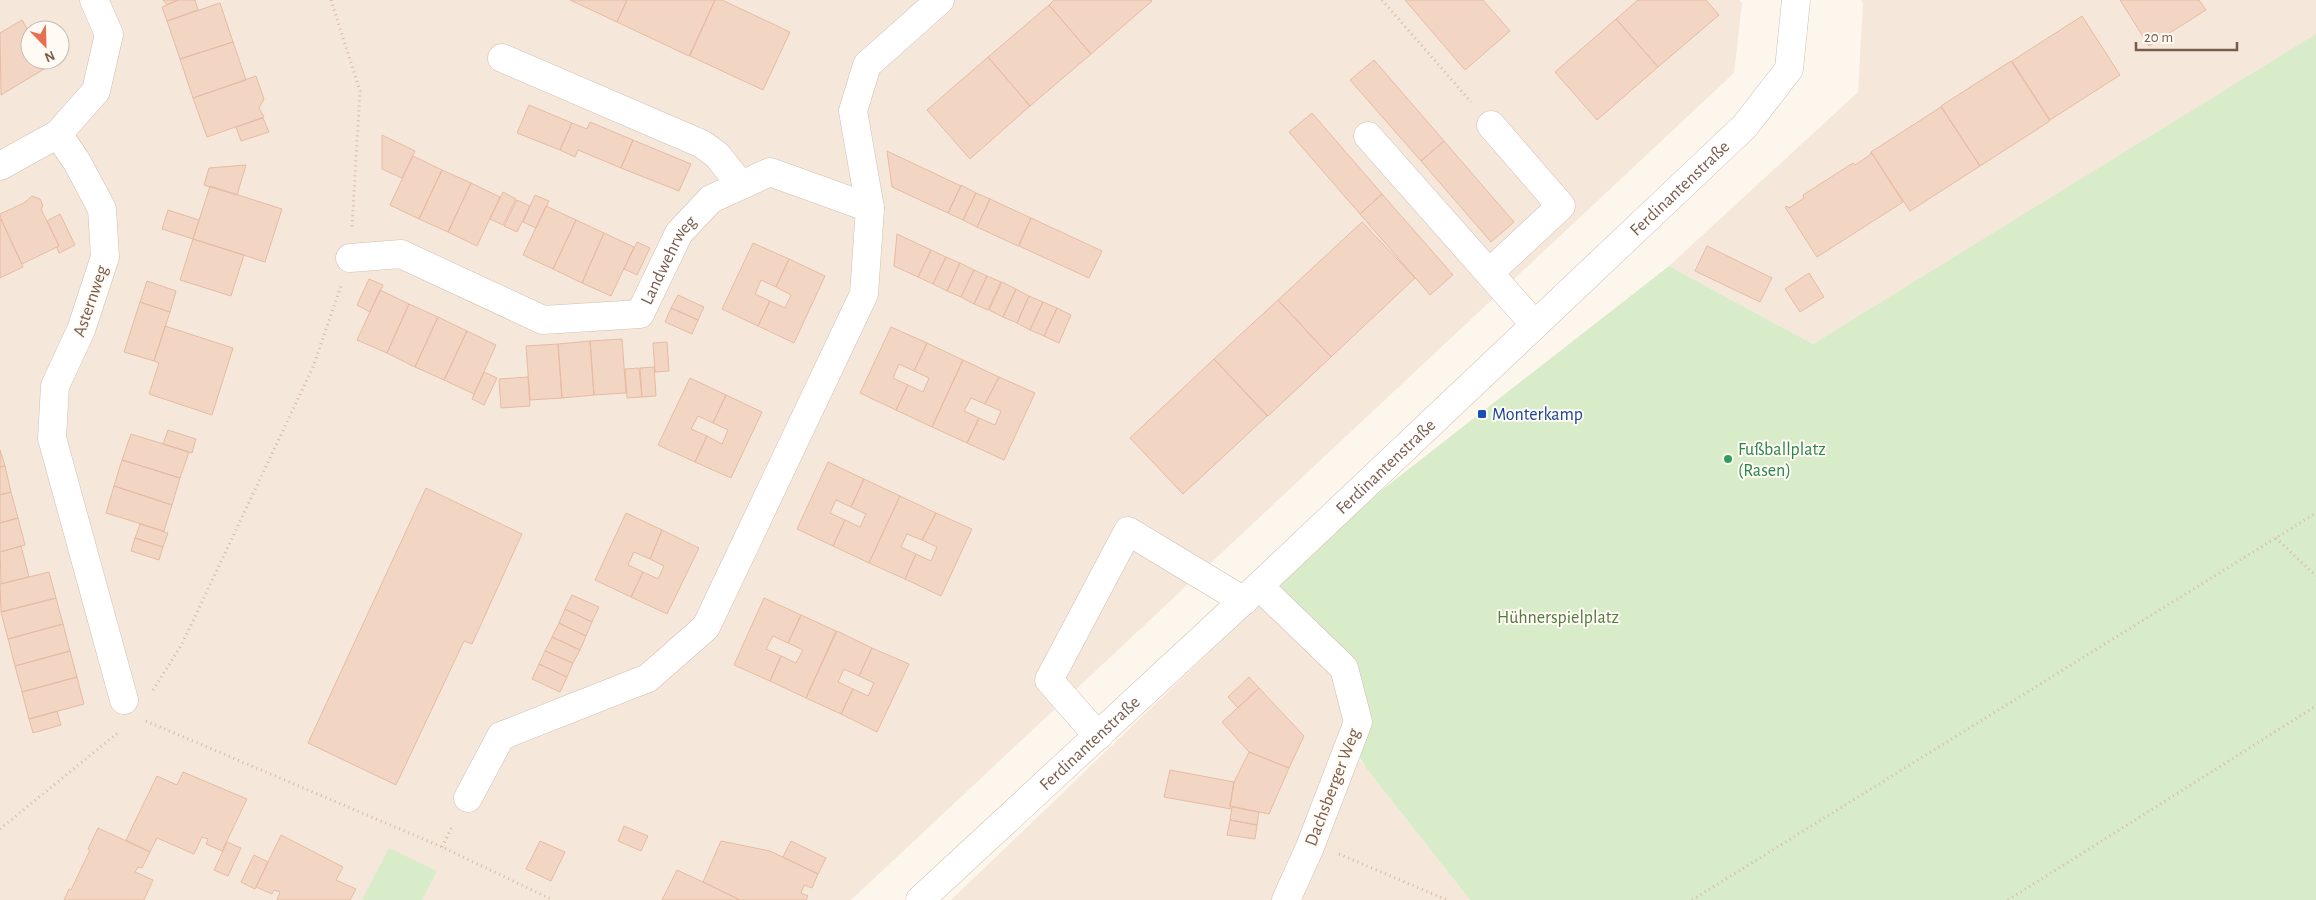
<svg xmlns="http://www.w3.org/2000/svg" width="2316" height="900" font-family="'Alegreya Sans',sans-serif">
<rect width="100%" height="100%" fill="#fdf6ec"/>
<path fill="#f5e8da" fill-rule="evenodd" d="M0,0h1739l3,3 -8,70 -883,827h-851zM30,30h30v30h-30z
M1861,0h455v37l-503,307 -144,-78 189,-174 5,-89z
M1269,595l68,70 13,81 16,22 104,132h-519z"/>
<path fill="#d8ecc9" d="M2316,34v866h-846l-104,-132 -12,-20 -17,-83 -78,-79 410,-320 144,78z
M389,848l48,23 -15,29h-60z"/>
<path fill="#f3d5c3" stroke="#e6bba3" d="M163,0h15l-11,5z
M178,0h17l3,10 -31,11 -5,-14z
M570,0h57l-10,22z
M627,0h88l-26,56 -72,-34z
M715,0h7l68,32 -27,58 -73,-34z
M1054,0h97l1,1 -61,53 -42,-49z
M1405,0h78l27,31 -45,39z
M1638,0h68l13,15 -61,52 -42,-48z
M2120,0h79l7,10 -57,36z
M220,3l13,39 -53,17 -13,-38z
M1049,5l42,49 -61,52 -42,-49z
M2082,16l38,59 -70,45 -38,-59z
M1616,19l42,48 -61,53 -42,-48z
M22,20l8,14v26h15l4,6 -48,29 -1,-62z
M233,42l13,38 -53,18 -13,-39z
M988,57l42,49 -60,53 -43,-49z
M1374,60l70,81 -23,20 -71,-81z
M2011,61l39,60 -70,45 -39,-60z
M256,76l8,23 -5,9 5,9 -57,20 -14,-39z
M529,105l43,18 -12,27 -43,-17z
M1941,107l39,59 -70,45 -39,-59z
M1312,113l70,81 -22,20 -71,-82z
M263,118l6,14 -28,9 -5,-14z
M590,122l43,18 -12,28 -43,-18 -3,7 -15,-7 12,-27 15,6z
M382,135l33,16 -13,27 -20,-9z
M633,140l58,24 -12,27 -58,-23z
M1444,141l70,81 -23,20 -70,-81z
M887,151l74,35 -13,27 -56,-26z
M1871,152l32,50 -86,55 -32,-50 2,-1 2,2 15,-10 -1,-3 50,-32 2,2 15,-10z
M413,156l29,14 -23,49 -29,-14z
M246,165l-9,30 -33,-10 5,-17z
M442,170l29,13 -23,49 -29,-13z
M471,183l29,14 -23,49 -29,-14z
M961,185l15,8 -13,27 -15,-7z
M210,186l72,23 -17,53 -72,-23z
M503,192l13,7 -13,26 -13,-6z
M976,193l14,6 -13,28 -14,-7z
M1382,194l71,81 -23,20 -70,-81z
M535,195l14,6 -13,27 -13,-6z
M32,196l8,3 3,7 -2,3 18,37 -37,18 -21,-45 -1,-5 24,-11z
M990,199l41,19 -13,28 -41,-19z
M517,200l13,6 -13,26 -13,-6z
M546,206l30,14 -23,49 -30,-14z
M168,210l31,10 -6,19 -31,-10z
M60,214l15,31 -16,8 -2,-5 2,-2 -12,-25z
M1031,218l71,33 -13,27 -70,-32z
M1,219l22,48 -23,11v-58z
M576,220l28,13 -22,50 -29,-14z
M1362,222l53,56 -84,79 -53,-57z
M604,233l30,14 -23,49 -29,-13z
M897,234l34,16 -13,27 -24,-11z
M193,239l51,16 -13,41 -51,-16z
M637,242l13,6 -13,27 -13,-6z
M753,243l36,16 -13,28 -15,-7 -6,14 15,7 -12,25 -36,-17z
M1707,246l65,32 -12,24 -65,-31z
M931,250l15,7 -13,27 -15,-7z
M946,257l14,6 -13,28 -14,-7z
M789,259l36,17 -31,67 -36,-17 12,-25 15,7 6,-13 -15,-8z
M960,263l14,7 -13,27 -14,-6z
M974,270l13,6 -13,28 -13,-7z
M1809,273l15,24 -24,15 -15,-23z
M987,276l14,6 -13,28 -14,-6z
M369,279l14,6 -13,27 -13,-7z
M147,281l29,10 -6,21 -30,-10z
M1002,282l14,7 -13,28 -14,-7z
M1016,289l13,7 -12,27 -14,-6z
M380,290l29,14 -22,49 -30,-13z
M678,295l26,12 -6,13 -27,-12z
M1029,296l14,6 -13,28 -13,-7z
M1278,300l53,57 -63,59 -54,-57z
M140,302l30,10 -16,49 -30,-9z
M1043,302l14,6 -13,28 -14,-6z
M409,304l29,13 -23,50 -28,-14z
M671,308l27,12 -6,14 -27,-12z
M1057,308l14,7 -12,28 -15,-7z
M438,317l29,14 -23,49 -29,-13z
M165,326l68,22 -21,67 -63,-21 10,-31 -5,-2z
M891,327l36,16 -13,28 -15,-7 -6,14 15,7 -12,25 -36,-17z
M467,331l29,14 -22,49 -30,-14z
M622,339l4,54 -32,2 -4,-54z
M590,341l4,54 -32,3 -4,-54z
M667,342l2,29 -14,1 -2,-29z
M927,343l36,17 -31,67 -36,-17 12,-25 15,7 6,-14 -15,-7z
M558,344l4,54 -32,2 -4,-54z
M1214,359l53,57 -84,78 -53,-56z
M963,360l36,17 -14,27 -14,-6 -7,13 15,7 -12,25 -35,-16z
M654,367l2,29 -14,1 -2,-29z
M639,368l3,29 -15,1 -2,-29z
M484,372l13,6 -13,27 -12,-6z
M528,377l2,29 -29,2 -2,-29z
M999,377l36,16 -31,67 -37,-17 12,-25 16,7 6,-14 -16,-7z
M690,378l36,17 -13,28 -15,-7 -7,13 16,7 -12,26 -37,-17z
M726,395l36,17 -31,66 -36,-16 12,-26 15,8 6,-14 -15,-7z
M168,430l28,9 -4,14 -29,-9z
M131,434l58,18 -9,26 -58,-18z
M0,450l5,16 -5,1z
M122,460l58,18 -8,27 -58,-19z
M828,462l36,17 -13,28 -15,-7 -6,13 15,7 -12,26 -36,-17z
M5,466l6,26 -11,3v-28z
M864,479l36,17 -31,67 -36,-17 12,-26 15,7 6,-13 -15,-7z
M114,486l58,19 -8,26 -58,-18z
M426,488l96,46 -50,110 -8,-3 -68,144 -88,-42z
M11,492l7,26 -18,5v-28z
M900,496l36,17 -14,27 -15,-6 -6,13 15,7 -11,25 -36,-16z
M626,513l36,17 -12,29 -16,-7 -6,13 15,7 -12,25 -36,-17z
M936,513l36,16 -31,67 -36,-17 11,-25 15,7 6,-14 -15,-7z
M18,518l7,27 -25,7v-29z
M140,524l28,9 -5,14 -28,-9z
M662,530l37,18 -32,66 -36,-17 12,-25 15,7 6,-13 -14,-7z
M135,538l28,9 -4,13 -28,-9z
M21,546l8,31 -28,7 -1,-32z
M49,572l7,26 -55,14 -1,-28z
M572,595l27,12 -7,15 -27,-13z
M56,598l7,26 -55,15 -7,-27z
M764,598l37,17 -13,28 -15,-7 -7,13 15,7 -11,25 -36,-16z
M565,609l27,13 -6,14 -27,-13z
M801,615l35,16 -30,67 -36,-17 11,-25 15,7 7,-13 -15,-7z
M559,623l27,13 -6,14 -28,-13z
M63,624l7,27 -55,15 -7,-27z
M837,631l35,17 -13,28 -15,-7 -6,13 15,7 -12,25 -35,-16z
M552,637l28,13 -7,13 -28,-12z
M872,648l37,16 -32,68 -36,-18 12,-25 15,7 6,-13 -15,-7z
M70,651l7,26 -55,15 -7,-26z
M545,651l28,12 -6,14 -28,-13z
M539,664l28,13 -7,15 -28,-13z
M77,677l7,27 -55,15 -7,-27z
M1249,677l10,11 -21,20 -10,-11z
M1259,688l45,48 -15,32 -40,-16 -27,-30z
M57,711l4,14 -28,8 -4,-14z
M1249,752l40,16 -20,46 -39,-8 4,-24z
M1170,770l64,12 -4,24 1,3 -67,-12z
M183,772l64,27 -25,52 -16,-7 2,-5 -6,-2 -8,17 -37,-16 -7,14 -24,-12 31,-64 20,9z
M1232,807l27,5 -2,13 -27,-5z
M1230,820l27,5 -2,14 -28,-4z
M624,826l24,10 -7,15 -23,-10z
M98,828l52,24 -8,16 -4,-1 -3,5 18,8 -9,20h-80l5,-11 2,1 19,-40 -2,-1z
M281,835l62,32 -7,13 20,9 -6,11h-73l3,-8 -6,-2 -2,4 -16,-7z
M540,841l25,11 -14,29 -25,-12z
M721,841l49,10 48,23 -6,14 -8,-3 -3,8 7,3 -2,4h-66l-37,-18z
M791,841l35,17 -8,16 -35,-17z
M227,842l14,6 -13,28 -14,-6z
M254,855l14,7 -13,27 -14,-7z
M677,870l26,12 37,18h-78z"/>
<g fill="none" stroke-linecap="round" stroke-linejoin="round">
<g stroke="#d1beb0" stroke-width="29">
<g id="minor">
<path d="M502,58l200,86 15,11 24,30"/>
<path d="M1491,125l70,81 -72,67 46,52"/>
<path d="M58,134l19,28 25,47 3,48 -24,73 -26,56 -3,52 72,262"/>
<path d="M1368,136l121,137"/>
<path d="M0,166l58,-32 38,-43 13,-57 -15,-34"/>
<path id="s1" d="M350,258l51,-4 142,66 97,-6 39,-81 32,-34 59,-27 100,36"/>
<path d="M1259,586l85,82 14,54 -48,125 -24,53"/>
<path d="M1098,736l-49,-56 79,-149 116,70"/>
<path d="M468,798l33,-62 147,-58 58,-51 158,-333 6,-86 -17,-97 14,-46 73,-65"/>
<path id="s2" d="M920,900l339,-314 486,-460 44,-57 7,-69"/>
</g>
</g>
<path stroke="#d9b8a5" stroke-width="3" stroke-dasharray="1 4" stroke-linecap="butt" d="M331,0l29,91 -8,136
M1382,0l89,102
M2276,538l40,38
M153,690l29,-46 131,-277 28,-81
M146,721l296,126 111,53
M0,829l120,-98
M442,847l11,-22
M1339,854l108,46
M1692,900l624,-387
M2008,900l308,-194"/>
<use href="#minor" stroke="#fff" stroke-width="28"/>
</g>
<rect fill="#1a4fb4" stroke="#fffaf3" stroke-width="2" x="1477" y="409" width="10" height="10" rx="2.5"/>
<circle fill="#2e9e5b" stroke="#fffaf3" stroke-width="2" cx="1728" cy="459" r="5"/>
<g text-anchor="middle" stroke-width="4" stroke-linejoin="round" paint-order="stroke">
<g font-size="18" fill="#7a5c4d" stroke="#fffaf3">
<text dy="6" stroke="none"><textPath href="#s2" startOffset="1041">Ferdinantenstraße</textPath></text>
<text dy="6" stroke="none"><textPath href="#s1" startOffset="366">Landwehrweg</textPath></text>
<text transform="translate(90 301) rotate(-71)" y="6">Asternweg</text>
<text dy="6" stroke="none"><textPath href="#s2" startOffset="636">Ferdinantenstraße</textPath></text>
<text dy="6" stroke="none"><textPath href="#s2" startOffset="231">Ferdinantenstraße</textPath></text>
<text transform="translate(1332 787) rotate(-69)" y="6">Dachsberger Weg</text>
</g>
<g font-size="18" fill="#164399" stroke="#fffaf3" text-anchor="start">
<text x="1492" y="420">Monterkamp</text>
</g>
<g font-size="18" fill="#27864d" stroke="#fffaf3" text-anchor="start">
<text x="1738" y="455">Fußballplatz<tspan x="1738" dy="21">(Rasen)</tspan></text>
</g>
<g font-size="18" fill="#537a41" stroke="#fffaf3">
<text x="1558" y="623">Hühnerspielplatz</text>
</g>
</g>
<g transform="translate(45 45) rotate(157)"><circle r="24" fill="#fffaf3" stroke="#cabbb1"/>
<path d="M0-4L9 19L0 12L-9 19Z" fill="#e76f51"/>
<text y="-8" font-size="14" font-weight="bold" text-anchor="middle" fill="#7a5c4d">N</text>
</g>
<path d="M2136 42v8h101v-8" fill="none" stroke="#7a5c4d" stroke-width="2.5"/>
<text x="2144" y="42" font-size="15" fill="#7a5c4d" stroke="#fffaf3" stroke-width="4" paint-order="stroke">20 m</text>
</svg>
